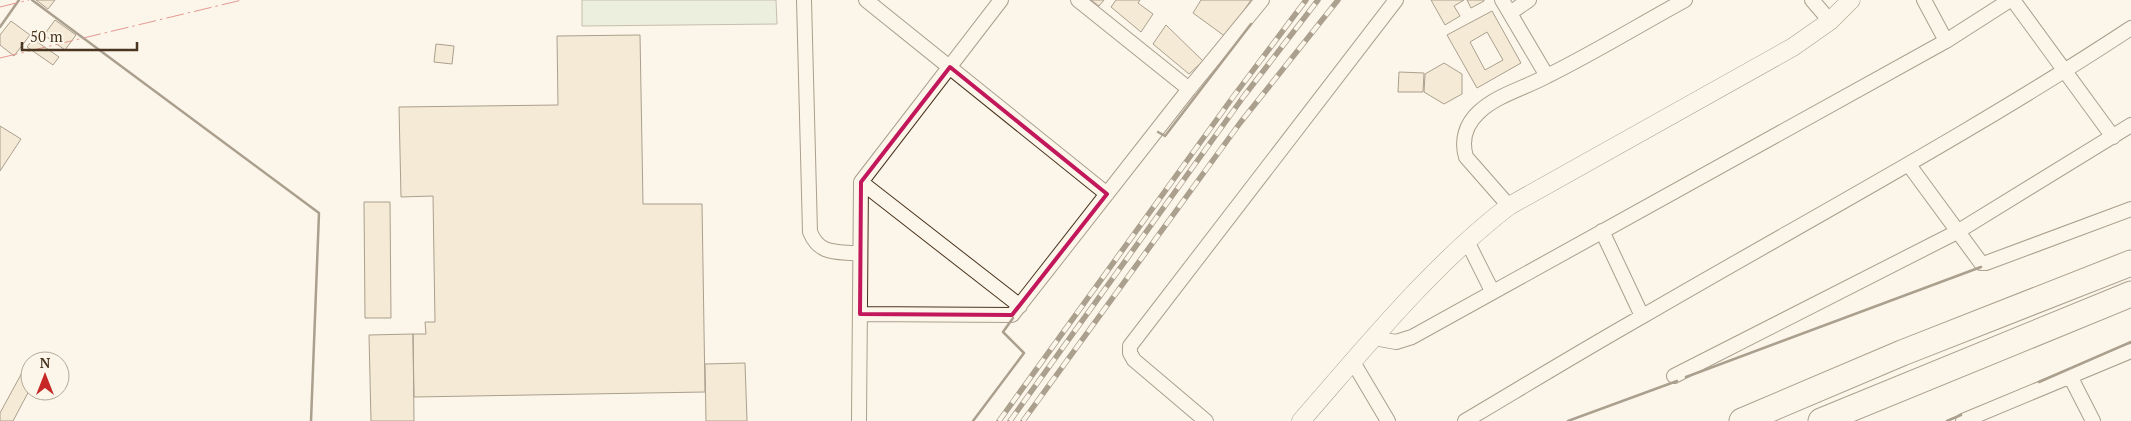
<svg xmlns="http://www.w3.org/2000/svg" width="2131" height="421" font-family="'PT Serif',serif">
<rect width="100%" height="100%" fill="#fbf6e9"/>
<path fill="#dce7d0" stroke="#887966" d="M582,0h194l1,24 -195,2z"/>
<path fill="#ecdcbc" stroke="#4a3520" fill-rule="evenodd" d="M36,0h19l-7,9z
M1091,0h13l-5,6z
M1116,0h24l-2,3 15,11 -12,18 -30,-25z
M1201,0h50l-25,37 -33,-24z
M1431,0h33l-10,6 6,10 -15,9z
M1467,0h17v1l-13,7z
M1492,11l29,52 -44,25 -30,-53zM1487,32l16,28 -18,10 -15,-28z
M55,20l21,15 -11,15 -21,-15z
M11,21l19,14 -16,21 -14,-11v-10z
M1166,25l37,36 -14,13 -36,-30z
M640,35l3,169h59l3,188 -291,5 -1,-63h13l-1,-12h10l-2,-126 -32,1 -2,-90 159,-2 -1,-69z
M33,39l26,18 -6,8 -26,-18z
M436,44l18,2 -2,18 -18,-2z
M1444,63l18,11v20l-18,10 -20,-12 1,-18z
M1399,72l25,1 -1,19h-25z
M0,126l21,13 -21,32z
M364,202h26l1,116h-26z
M413,334l1,87h-43l-2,-86z
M745,363l2,58h-41l-1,-57z
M24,369l6,3v17l-17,32h-13v-8z"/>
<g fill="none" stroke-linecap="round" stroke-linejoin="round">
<g stroke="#4a3520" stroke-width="16">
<path id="minor" d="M804,0l6,232c10,24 27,19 50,22
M866,0l241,194
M1078,0l111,89
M1502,0l45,76
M1812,0l18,21
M1924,0l22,41
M2013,0l100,137
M1510,13l19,-13
M1909,165l72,98h5l145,-54
M861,182l159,124
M1509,206l-43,-49c-5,-17 0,-33 13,-45 18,-17 46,-24 68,-36 47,-23 92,-51 138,-76
M1602,231l40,85
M1467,241l25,50
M860,314l152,1 177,-226 73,-89
M1374,338l22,4 16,-5 534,-296 64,-41
M1353,362l35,59
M1674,376l283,-144 174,-107
M2070,376l23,45
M859,421l2,-239 140,-182
M1206,421l-72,-61 -4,-7v-7l266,-346
M1465,421c59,-35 118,-71 178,-105 163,-95 330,-184 488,-288
M1963,421l168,-70"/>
</g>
<g stroke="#4a3520" stroke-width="19">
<path id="tertiary" d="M1301,421c63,-72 132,-157 208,-215l284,-159 37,-26 21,-21"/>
</g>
<g stroke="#4a3520" stroke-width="27">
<path id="motorway" d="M1742,421l160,-68 229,-90
M1821,421l310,-127"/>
</g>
<use href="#minor" stroke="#fbf6e9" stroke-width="14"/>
<use href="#tertiary" stroke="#fbf6e9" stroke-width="18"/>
<use href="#motorway" stroke="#fbf6e9" stroke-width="25"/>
<g stroke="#4a3520" stroke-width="5.5">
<path id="rail" d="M999,421l234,-324 73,-97
M1010,421l234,-325 74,-96
M1023,421l217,-298 98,-123"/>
</g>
<use href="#rail" stroke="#fbf6e9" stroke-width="4" stroke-dasharray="11" stroke-linecap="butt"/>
<path stroke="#4a3520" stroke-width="2.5" d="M32,0l287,213 -8,208
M0,27l19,-27
M1158,132l7,4 86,-112
M1686,377l295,-110
M2039,382l92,-40
M973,421l51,-68 -21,-21 10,-14
M1568,421l109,-40
M1947,421l14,-6"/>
<path stroke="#c62828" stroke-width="1" stroke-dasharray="18 4 2.5 4" stroke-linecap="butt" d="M0,7l29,-7
M0,58l242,-58"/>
</g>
<path d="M0 0H2131V421H0ZM950,67l157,127 -95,121 -152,-1 1,-132z" fill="#fbf6e9" fill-opacity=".55" fill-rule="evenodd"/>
<path fill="none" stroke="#c2185b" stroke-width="4" stroke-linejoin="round" d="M950,67l157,127 -95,121 -152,-1 1,-132z"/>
<g transform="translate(45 376)"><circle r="24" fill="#fbf6e9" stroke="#b4a999"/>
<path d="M0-4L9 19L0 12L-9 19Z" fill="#c62828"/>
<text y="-8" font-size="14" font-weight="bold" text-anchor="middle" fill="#4a3520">N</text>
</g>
<path d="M22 42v8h115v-8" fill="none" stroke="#4a3520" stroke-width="2.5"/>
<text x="30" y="42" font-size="15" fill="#4a3520" stroke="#fbf6e9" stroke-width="4" paint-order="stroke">50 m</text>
</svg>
